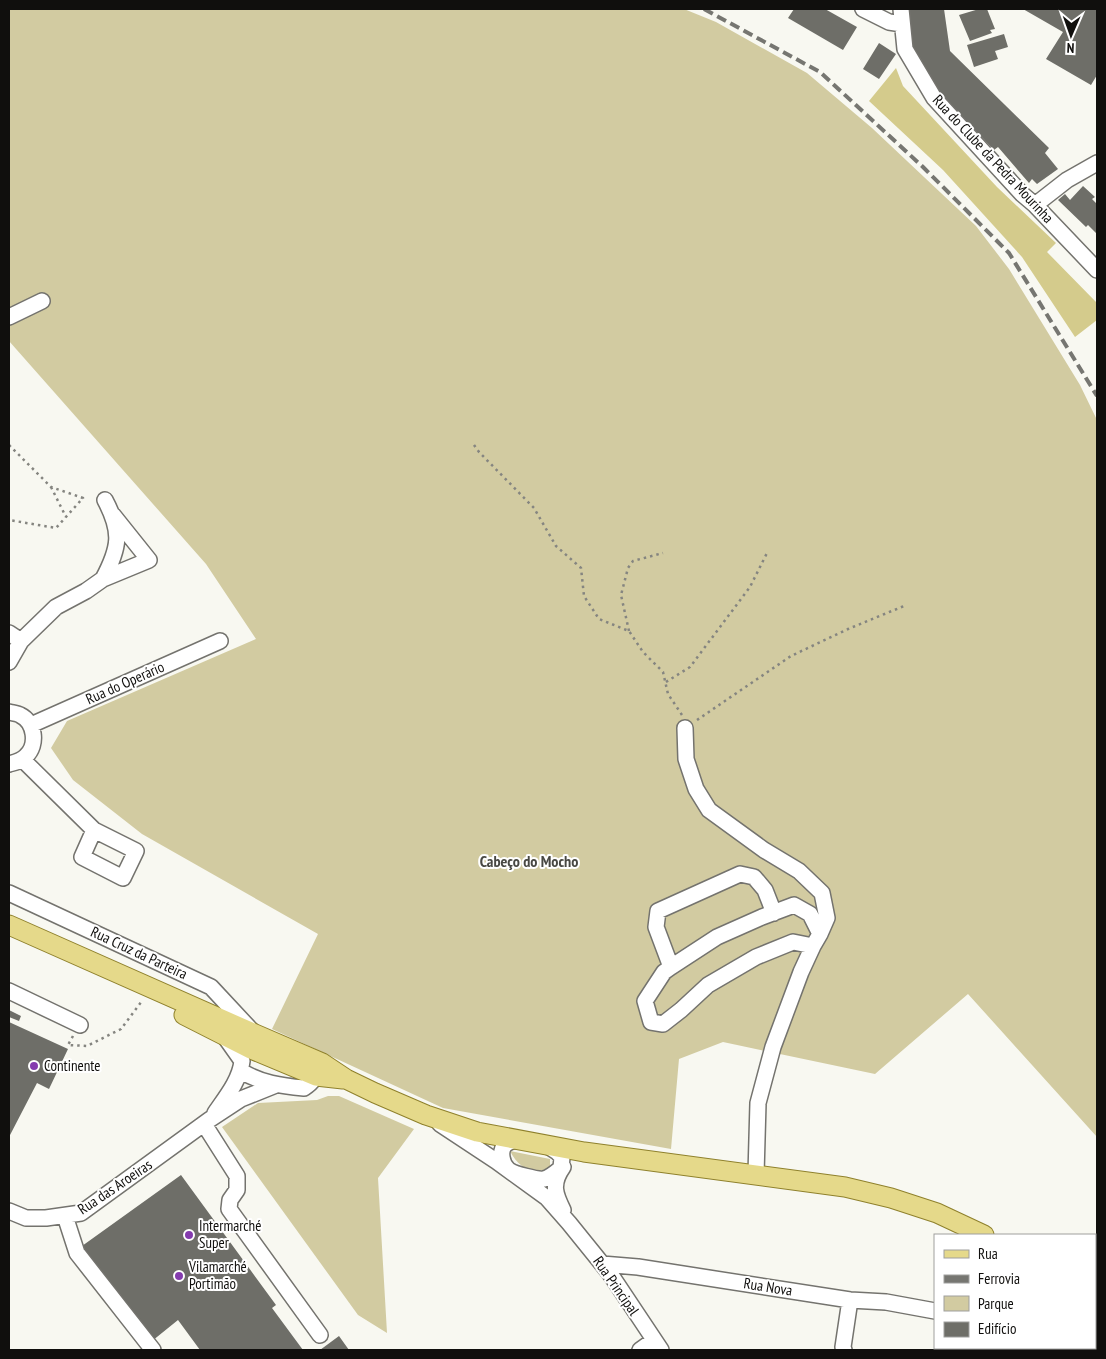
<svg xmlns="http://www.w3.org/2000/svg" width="1106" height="1359" font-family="'PT Sans Narrow',sans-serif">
<rect width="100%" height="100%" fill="#f8f8f1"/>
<path fill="#d2cba1" d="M9,9h675l32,13 91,51 65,55 104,98 33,43 71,116 17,35v717l-129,-143 -93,80 -152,-32 -44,17 -8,90 -228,-41 -171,-79 46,-95 -176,-100 -69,-54 -22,-32 16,-27 189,-82 -50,-75 -197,-223z
M328,1096h11l75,33 -36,49 9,155 -29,-18 -136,-188 36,-24 59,-3z
M510,1151l40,8v9c-19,7 -31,0 -40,-17z"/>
<path fill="#d4cb8c" d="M896,68l7,18 94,101 59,56 -9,9 50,51v17l-22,17 -53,-80 -79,-87 -74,-69z"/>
<path fill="#6e6e68" d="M794,9h31l32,18 -14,23 -55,-32z
M908,9h36l6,42 99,97 -4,5 13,16 -21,15 -5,-5 -3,4 -31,-36 -4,3 -51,-53 -30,-44z
M979,9h8l8,20 -5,1 2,3 -22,8 -11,-26z
M1023,9h74v66l-6,10 -45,-26 17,-27z
M1004,34l4,13 -13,4 3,8 -24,8 -7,-22z
M879,43l17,11 -17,25 -16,-10z
M1083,186l12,11 -3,2 5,5v30l-9,-9 -2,2 -28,-27 7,-6 5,6z
M9,1010l12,6 -2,5 -10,-4z
M9,1022l59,27 -19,40 -12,-6 -28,54z
M181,1175l95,130 -4,3 31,42h-103l-22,-30 -26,21 -70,-95z
M339,1336l10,14h-29z"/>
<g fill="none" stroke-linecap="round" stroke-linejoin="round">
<g stroke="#74736e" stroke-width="18">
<path id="minor" d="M863,9l26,13 13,2
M901,9l4,40 29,49 88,96 13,11 62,65
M1035,205l32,-25 30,-17
M9,317l33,-16
M105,500c17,32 15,47 -2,79l46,-19 -36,-45
M9,633l12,8 -12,21
M21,641l35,-34 30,-16 17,-12
M9,712c3,1 8,1 11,3 15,7 18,30 6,41 -5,5 -10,6 -17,8
M31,725l189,-84
M685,728l1,31 10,30 13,21 55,40 35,21 23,22 5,25 -7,16 -7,12 -12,26 -28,75 -15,56 -2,71
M22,759l72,71 42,21 -13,27 -41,-21 12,-27
M9,893l202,94 41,44
M813,946l-20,-4 -37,15 -48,28 -27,25 -18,14 -12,-2 -6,-21 19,-29 7,-5 46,-30 45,-20 32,-12 16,9 10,20
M671,967l-15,-40 2,-16 82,-37 14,3 11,13 9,23
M9,991l71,34
M241,1071c20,12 40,15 63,17 9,-6 12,-10 12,-22
M215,1113c11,-16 25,-33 27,-52l-17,-24
M204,1124l33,52v14l-7,10 -1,9 91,126
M440,1124l56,37 51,37 22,25 42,52 50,75
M516,1140c-4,1 -8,2 -11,5 -6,6 -3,20 4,25 5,4 29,10 35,9 7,-2 12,-7 17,-11l1,-11 -5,-5 -11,-7
M563,1167c-12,17 -8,27 0,43
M9,1211l17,7h20l35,-5 128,-93 32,-21 35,-14
M65,1216l12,37 76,97
M602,1264l36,3 212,33 36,2 49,9
M1006,1348l3,2
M640,1350l14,-10
M844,1350l-1,-3 7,-47"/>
</g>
<g stroke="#8f812c" stroke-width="21">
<path id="major" d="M9,925l246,109 67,29 24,16 29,14 51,22 51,17 107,20 261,35 46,11 46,15 47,22
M184,1015l67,34 65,27 27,3
M1095,1314l2,3"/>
</g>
<path stroke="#858580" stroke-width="2.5" stroke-dasharray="2.5 4" stroke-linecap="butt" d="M9,445l42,42 32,11 -27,30 -47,-8
M474,445l5,7 55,56 22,38 25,22 3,28 15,23 30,12 14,21 20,20 5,22 14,21
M51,487l15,30
M629,631l-8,-36 7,-27 5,-7 30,-8
M666,682l24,-15 60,-80 18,-36
M697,720l94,-64 57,-27 56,-23
M73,1036l-5,9 19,1 34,-17 21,-28"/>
<use href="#minor" stroke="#fff" stroke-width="15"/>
<use href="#major" stroke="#e5d98a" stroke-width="19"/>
<path stroke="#767671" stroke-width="4" stroke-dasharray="10 5" stroke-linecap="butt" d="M704,9l116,63 103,95 86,86 88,143"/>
</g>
<g fill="#843bae" stroke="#fff" stroke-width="2">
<circle cx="34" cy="1066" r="5"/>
<circle cx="189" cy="1235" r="5"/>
<circle cx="179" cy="1276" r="5"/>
</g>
<g text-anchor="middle" stroke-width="4" stroke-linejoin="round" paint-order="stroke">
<g font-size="15" fill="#100f0d" stroke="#fff">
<text transform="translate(993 159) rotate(47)" y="5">Rua do Clube da Pedra Mourinha</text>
<text transform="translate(125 683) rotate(-24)" y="5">Rua do Operário</text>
<text transform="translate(139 953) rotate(25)" y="5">Rua Cruz da Parteira</text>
<text transform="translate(115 1187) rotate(-34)" y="5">Rua das Aroeiras</text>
<text transform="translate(616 1286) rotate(55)" y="5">Rua Principal</text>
<text transform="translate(768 1287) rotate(9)" y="5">Rua Nova</text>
</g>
<g font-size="15" fill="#100f0d" stroke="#fff" text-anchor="start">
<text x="44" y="1071">Continente</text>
<text x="199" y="1231">Intermarché<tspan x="199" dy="17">Super</tspan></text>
<text x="189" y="1272">Vilamarché<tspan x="189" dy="17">Portimão</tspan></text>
</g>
<g font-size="16" font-weight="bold" fill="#484843" stroke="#fff">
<text x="529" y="867">Cabeço do Mocho</text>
</g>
</g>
<rect width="1106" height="1359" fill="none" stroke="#100f0d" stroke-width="20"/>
<rect x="934" y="1234" width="162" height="115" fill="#ffffff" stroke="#9f9f9e"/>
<rect x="944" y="1250" width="25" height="8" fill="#e5d98a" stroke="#9f9f9e"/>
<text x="978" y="1259" font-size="15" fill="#100f0d">Rua</text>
<rect x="944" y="1275" width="25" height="8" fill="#767671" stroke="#9f9f9e"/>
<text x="978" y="1284" font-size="15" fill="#100f0d">Ferrovia</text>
<rect x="944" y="1296" width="25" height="15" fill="#d2cba1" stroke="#9f9f9e"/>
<text x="978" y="1309" font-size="15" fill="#100f0d">Parque</text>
<rect x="944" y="1322" width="25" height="15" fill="#6e6e68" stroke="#9f9f9e"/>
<text x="978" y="1334" font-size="15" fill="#100f0d">Edifício</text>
<g transform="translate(1071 35) rotate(182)" stroke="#ffffff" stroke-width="4" paint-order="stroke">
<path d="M0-4L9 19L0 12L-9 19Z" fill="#100f0d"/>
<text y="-8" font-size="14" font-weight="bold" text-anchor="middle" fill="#100f0d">N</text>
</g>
</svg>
